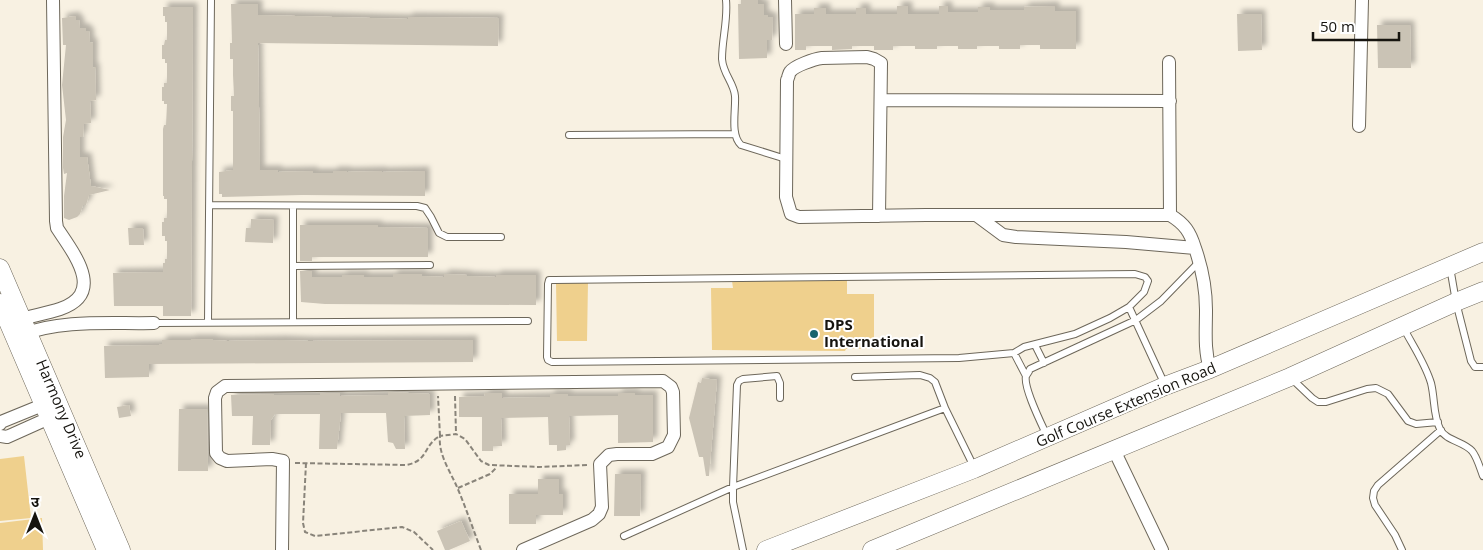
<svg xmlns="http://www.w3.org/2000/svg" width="1483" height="550" font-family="'Open Sans','Noto Sans Devanagari',sans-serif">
<defs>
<filter id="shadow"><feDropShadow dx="4.5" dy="-4.5" stdDeviation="2.5" flood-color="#0004"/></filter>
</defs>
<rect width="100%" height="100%" fill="#f8f1e2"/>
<path fill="#efd08d" d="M847,280v14h27v55h-28l-1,2 -133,-1 -1,-62h22l-1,-7z
M588,282l-1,59h-30l-1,-58z
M24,456l7,62 -31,3v-62z
M42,518l1,32h-43v-27z"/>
<path fill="#cac3b5" filter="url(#shadow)" d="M741,0h17v4h6v11h4v2h5l-1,23h-5v18l-28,1 -1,-55h3z
M231,4h27v11l150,4v-2l91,1 -1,28 -240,-3 2,127h18v2l35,-1v2h20v-2h14v1l35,-1v1l43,-1v25l-123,-1 -80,2v-3h-3v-22l14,-2v-59h-2v-15h3l-1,-21v-16h-3v-16h2z
M897,6h11v8h31v-8h9v6h30v-5h12v3h34v-3l31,-1v5h21v38h-36v-4h-20v4h-21v-3h-22v3h-19v-3h-21v3h-22v-3h-22v4h-19v-4h-22v3l-20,1v-4h-26v4h-11v-36h19v-6h12v6h30v-6h10v6h31z
M163,7h30l-2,309h-28v-10h-49l-1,-33 50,-1v-9h2v-4h2v-18h-2v-5h-3v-14h2v-4h3v-19h-3v-3h-1v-67l1,-4h2l1,-21h-3v-3h-2v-14h2v-4h3v-20h-2v-4h-3v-14h2l1,-5h2v-18h-2v-6h-2z
M1237,14h24l1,36 -24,1z
M76,16v4h3l1,8h6v3h3l1,11 3,1v25l2,-1 1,33 -6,1 1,22 -7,1 -1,13h-3v20h7l4,29 19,4 -21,5 -3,10h-3l-3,9 -3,3 -8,3 -5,-2v-22l3,-23 -3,1 -1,-6v-31l3,-17 -4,-35 4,-40h-3l-1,-27z
M1377,25h33l1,43h-33z
M251,219l23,1 -1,23 -28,-1 1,-14h5z
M300,225h78v2l50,1v29h-116v4h-12z
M128,228h15l1,17h-15z
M300,271h12v6h30v-2h22v2h29v-3h29v2l22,1v-3l23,1v1l29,1v-2h40v30l-211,-1 -24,-2z
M191,339h22v1l14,1 55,-1 27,1 164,-1v22l-324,2v13l-44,1 -1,-32 55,-1v-1h3v-4h29z
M702,378l15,2 -8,96h-3l-3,-19h-4l-10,-39 9,-36 3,1z
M388,392l42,2v21l-26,1 1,33h-9l-3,-6 -5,-1 -2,-29h-45l-4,36h-18l1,-35h-45l-4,6 -1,25h-18l1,-29h-21l-1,-21 43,-1v1h46v-2h20v3l48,-1z
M484,393h18v5l48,-1v-3h18v2h50v-3h17v2h18v47l-35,1v-28l-49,1 1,29h-4v5l-9,1v-6h-8l-1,-28 -47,1 1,28h-9v5h-11v-34h-23v-20l26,-1z
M129,405l2,11 -12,2 -2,-11z
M179,409h28l1,62h-30z
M615,474h26l-1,42h-26z
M538,479h21v15h4v21h-27v9h-27v-30h29z
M461,521l9,20 -21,9h-4l-8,-19z"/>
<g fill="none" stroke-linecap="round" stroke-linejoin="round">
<g stroke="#6d675a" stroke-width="8">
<path id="lane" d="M726,0c2,20 -4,39 -4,59 1,15 12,24 13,37 1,14 -5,39 6,49l45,14
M569,135l166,-1
M209,205l208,1 8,2 6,9 8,16 8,4h54
M293,206v116
M293,266l137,-1
M1450,267l6,35 15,59 4,6h8
M1135,274l10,3 3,4 -4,11 -15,15 -19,11 -35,16 -51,13 -10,6 -55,5 -407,4 -4,-2 -1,-3 1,-73 1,-4h5z
M1129,307l36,78
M208,322l3,-322
M154,323l374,-2
M1403,327c10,19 22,36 28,56 4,16 2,32 9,46 6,12 23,12 32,22 5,6 8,17 11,25
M1035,345l9,18
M1014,353l12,23
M855,377l65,-2 10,3 5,4 10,26 29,59
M1291,378l21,20 6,4h8l41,-13 9,-1 12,6 20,27 8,3 22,-2
M1047,436c-5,-11 -24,-49 -21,-60 1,-2 3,-4 4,-7l106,-49 25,-19 38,-39
M624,536l109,-49 212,-79
M743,550l-10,-48v-15l4,-102 2,-4 4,-2 34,-3 3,7v15
M1402,550l-7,-15 -20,-30 -2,-7 1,-7 4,-6 63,-55"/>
</g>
<g stroke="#6d675a" stroke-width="14">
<path id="street" d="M785,0l1,44
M1169,62l1,153
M881,100l289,1
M1359,126l3,-126
M976,215l27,20 13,2 110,5 69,6c7,20 11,41 11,62 0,21 -2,40 4,59
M879,216l2,-153 -7,-4 -7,-2 -45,1c-8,1 -28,8 -32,14 -1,1 -2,7 -3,8l-1,117 5,17 8,3 127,-2h244c15,9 20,17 25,33
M15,321c14,-5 30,-7 45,-12 46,-16 14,-55 -3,-81l-1,-7 -3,-221
M21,335c41,-16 90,-11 133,-12
M0,424l1,-2 49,-20
M0,436l7,1 49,-22
M1114,450l48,100
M282,550l1,-89 -11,-2 -45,2 -7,-3 -4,-5 -1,-55 2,-6 8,-6 438,-5 8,6 2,5 1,43 -6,12 -16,7h-35l-8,1 -9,9 2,43 -3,7 -7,6 -69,30"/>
</g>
<g stroke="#6d675a" stroke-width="19">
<path id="secondary" d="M0,268l121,282
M0,303l106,247
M766,550l208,-81 191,-83 45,-17 273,-117
M872,550l418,-173 166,-75 27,-11"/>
</g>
<path stroke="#89847a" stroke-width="2" stroke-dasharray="5 2.5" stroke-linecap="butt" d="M455,396l1,37
M295,463l111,2c23,-4 17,-20 34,-29l-2,-40
M306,463l-3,60 2,9 10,4 87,-9 12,5 19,18
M458,488l32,-14 7,-7
M481,550c-8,-21 -15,-42 -24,-63 -7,-16 -19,-33 -17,-51l16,-2 9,5 16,22 8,4 50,2 48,-2"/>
<use href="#lane" stroke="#fff" stroke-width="6"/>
<use href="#street" stroke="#fff" stroke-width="12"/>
<use href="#secondary" stroke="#fff" stroke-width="18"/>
</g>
<circle fill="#17646e" stroke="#fff" stroke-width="2" cx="814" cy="334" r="5"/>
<g text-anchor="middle" stroke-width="4" stroke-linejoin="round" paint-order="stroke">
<g font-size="15" font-weight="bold" fill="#16140f" stroke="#fff" text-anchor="start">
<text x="824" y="330">DPS<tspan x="824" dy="17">International</tspan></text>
</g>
<g font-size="15" fill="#16140f" stroke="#fff">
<text transform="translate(1126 405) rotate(-23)" y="5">Golf Course Extension Road</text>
<text transform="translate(61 409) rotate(67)" y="5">Harmony Drive</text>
</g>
</g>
<g transform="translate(35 515)" stroke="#ffffff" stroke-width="4" paint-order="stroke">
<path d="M0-4L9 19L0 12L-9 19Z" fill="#16140f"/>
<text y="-8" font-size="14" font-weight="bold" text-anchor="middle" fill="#16140f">उ</text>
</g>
<path d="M1313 32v8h86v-8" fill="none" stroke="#16140f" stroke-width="2.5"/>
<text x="1320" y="32" font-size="15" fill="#16140f" stroke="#ffffff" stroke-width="4" paint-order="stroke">50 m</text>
</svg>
